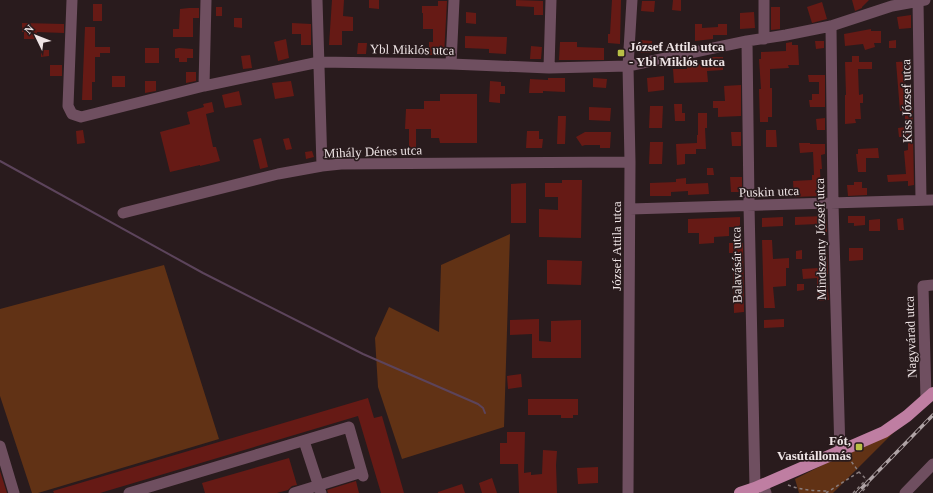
<svg xmlns="http://www.w3.org/2000/svg" width="933" height="493" font-family="'Times New Roman',serif">
<rect width="100%" height="100%" fill="#291b1d"/>
<path fill="#613215" d="M510,234l-6,193 -102,32 -24,-72 -3,-49 14,-31 50,25 2,-67z
M164,265l55,174 -181,54h-6l-32,-97v-87z
M900,426l-67,67h-34l-4,-14z"/>
<g fill="none" stroke-linecap="round" stroke-linejoin="round">
<path stroke="#5c445b" stroke-width="2" d="M0,161l203,112 160,81 115,50 5,4 2,5"/>
</g>
<path fill="#661a15" d="M332,0h12l-1,16 10,1v14h-11v14h-13z
M369,0h10v9l-10,-1z
M516,0l27,1v14h-9v-8l-18,-1z
M612,0h9l-1,44 -12,-1v-9h2z
M673,0h8v11l-9,-1z
M852,0h17l-7,7v1l-7,3z
M438,1h9l-3,54h-25v-7h10v-6h4v-13h-10v-16h-1v-7h16z
M642,1h13l-1,11 -13,-1z
M822,2l5,17 -15,4 -5,-16z
M93,4h9v17h-9z
M216,7h6v9h-6z
M771,7h9v22l-9,1z
M189,8h10v10h-6v19h-20v-8h6l1,-20z
M466,12l10,1v11l-10,-1z
M754,12l1,16 -15,1v-16z
M911,15v13l-12,1 -2,-12z
M234,18h8v10l-8,-1z
M22,23l42,1v9l-27,-1v7h-13v-7h-2z
M292,23l19,1v21h-10v-11h-9z
M695,24h7v4l16,-1v-3h9v11h-14v4l-18,2z
M85,27h10v20h15v6h-10v4h-5v25h-3v18h-10z
M871,29v2h10v12h-7l1,4 -10,3 -2,-6 -18,2 -1,-12z
M465,36l42,1 -1,17 -17,-1v-4l-24,-1z
M286,39l3,19 -11,3 -4,-19z
M641,40l11,1 -1,12h-10z
M896,40v8h-7v-7z
M815,41h9v7l-8,1z
M560,42h17v5l27,1v12h-45z
M792,42v3h6l1,20h-11l1,3 -19,1v19h2v29h-4v5h-8l-1,-33h2l-2,-30h2v-7l25,-1v-8z
M358,43h9l-1,11h-9z
M531,46l11,1 -1,12h-11z
M145,48h14v15h-14z
M179,48l14,1v9h-6v4h-8v-4h-4v-9z
M41,50h8v6l-8,1z
M250,55l2,13 -9,1 -2,-13z
M852,56h7v6h13v7h-14l1,26 4,-1v9h-3l1,16h-6l1,4 -11,1v-29h1l-1,-33h7z
M711,57h12v13l-16,1 1,11 -34,1 -1,-14h14l-1,-4 25,-1z
M912,61v8l-7,1v14h7l2,101 -6,1v-5l-20,1 -1,-7 19,-1 -2,-23 4,-1v-13h-9l-1,-9 7,-1v-16h-5l-4,-49z
M50,65h12v11h-12z
M186,72h10v9l-10,2z
M808,75h17v32h-15l-1,-7h3v-6h7v-12h-10z
M112,76h13v11h-13z
M664,76v14l-16,2 -1,-14z
M548,78h17v14l-22,-1v2h-14l1,-14 18,1z
M593,78l14,1 -1,9 -13,-1z
M145,81h11v10l-11,2z
M291,81l3,15 -19,3 -3,-16z
M490,81l11,1v4h4v8h-5v9l-11,-1z
M741,85v31l-23,1v-9h-5v-7h12l-1,-15z
M239,91l3,14 -17,3 -3,-13z
M440,94h37v49h-37l-1,-5h-8v-9h-15v20h-7v-20h-4l1,-20h18v-8h16z
M212,102l2,10 -8,2 7,33h3l4,14 -20,5v-1l-30,7 -10,-40 30,-8 -3,-12 17,-5 -1,-3z
M674,104h8v9h3v8h-10z
M650,106h13l-1,22h-13z
M589,107l22,1 -1,13 -21,-1z
M698,113h9v15h-2l1,21h-10v5h-11v10l-8,1 -1,-21 21,-1v-8h1z
M558,116h8l-1,28h-8z
M825,118v12h-8l-1,-11z
M83,130l2,13 -8,1 -1,-13z
M766,130h10l1,17h-11z
M527,131h12v8h4l-1,9h-16z
M585,132h26l-1,16h-10v-3h-15l-3,1 -6,-9z
M731,132h10v14h-9z
M261,138l7,29 -8,2 -7,-29z
M289,138l3,11 -6,1 -3,-11z
M650,142h13l-1,22h-13z
M799,143h11v1h15v10l-4,1 1,14h-2l1,27 -27,1 -1,-16 19,-1v-5h2l-1,-23 -13,1z
M878,148l1,10h-13v14h-8l-2,-18h2v-5z
M312,151l2,6 -8,2 -1,-7z
M707,168h6l1,7h-7z
M730,177h12v15h-11z
M686,178v6l22,-1 1,11 -21,1v-4l-17,1v4h-21v-13l26,-1v-3z
M562,180h20l-1,58 -42,-1v-28l19,1v-13h-13v-14h17z
M854,182h8v6h5v7l-19,1 -1,-11h7z
M526,183v40h-15v-39z
M826,216l1,16h-9v-8l-23,1v-8z
M848,216h17v9l-11,1v-3h-6z
M740,217v10h-11v9l-15,1v6l-15,1v-11h-11v-14z
M783,217v9l-21,1v-9z
M903,218l1,12h-6l-1,-11z
M880,219v12h-11v-11z
M762,240h10l1,19 16,-1v10h-3v18l-13,1 2,21h-11z
M729,243h14l1,69 -10,1 -1,-60h-4z
M849,248h14v12l-14,1z
M802,250v9h-6v-8z
M819,251h8l1,23h-2l3,26 -11,1 -1,-23 -14,1 -1,-10 17,-1z
M547,260l35,1 -1,24 -34,-1z
M797,284h7v6l-7,1z
M539,319v22l12,1v-21l30,-1v38h-49v-24l-22,1v-15z
M784,319v8l-20,1v-8z
M521,374l1,13 -14,2 -1,-13z
M368,398l6,20 8,-2 22,77h-23l-23,-77 -258,77h-46l-1,-2z
M528,399h50v16h-5v3h-12v-3h-33z
M507,432h18l-1,41 7,-1v3l11,-1 1,-24 14,1 -1,14 1,28h-38l-1,-29h-18v-21h7z
M289,458l8,27 -5,1 -4,4 -11,3h-72l-3,-10z
M598,467v16l-20,1 -1,-16z
M0,471l7,22h-7z
M492,478l5,15h-15l-3,-10z
M356,481l3,12h-31l-1,-3z
M462,484l3,9h-27v-1z"/>
<g fill="none" stroke-linecap="round" stroke-linejoin="round">
<path stroke="#8a7e7f" stroke-width="1.5" stroke-dasharray="3 3" stroke-linecap="butt" d="M848,457l11,15 11,11 -9,10
M788,485c13,5 27,6 41,6
M826,493l33,-21
M853,493l13,-13"/>
<path stroke="#6f4f60" stroke-width="11" d="M72,0l-4,106 4,8 9,3 123,-31 115,-24 132,2 98,4 79,-2 119,-25 39,-6 45,-9 61,-20 33,-6
M317,0l5,166
M764,0v39
M918,1l3,199
M831,26l2,177 7,249
M747,41l2,164 6,283
M451,64l3,-64
M549,68l2,-68
M204,86l2,-86
M630,209l303,-9
M123,213l155,-39 44,-8 19,-2 289,-2
M926,399l-3,-113 10,-1
M304,441l17,52
M0,446l14,47
M763,485l3,8
M129,493l220,-66 14,49
M294,493l68,-21
M628,493l2,-331 -2,-96 4,-66
M905,493l28,-29"/>
<path stroke="#bf7ea2" stroke-width="12" d="M740,493l15,-5 129,-56 23,-16 26,-23"/>
<g stroke="#afa3a5" stroke-width="3.5">
<path id="rail" d="M857,493l76,-78"/>
</g>
<use href="#rail" stroke="#291b1d" stroke-width="2" stroke-dasharray="6" stroke-linecap="butt"/>
</g>
<g fill="#b9c046" stroke="#291b1d" stroke-width="1.5">
<rect x="617" y="49" width="8" height="8" rx="2"/>
<rect x="855" y="443" width="8" height="8" rx="2"/>
</g>
<g text-anchor="middle" stroke-width="3.5" stroke-linejoin="round" paint-order="stroke">
<g font-size="13" font-weight="bold" fill="#eee4e5" stroke="#291b1d" text-anchor="start">
<text x="629" y="51">József Attila utca<tspan x="629" dy="15">- Ybl Miklós utca</tspan></text>
<text x="851" y="445" text-anchor="end">Fót,<tspan x="851" dy="15">Vasútállomás</tspan></text>
</g>
<g font-size="13" fill="#eee4e5" stroke="#291b1d">
<text transform="translate(412 49) rotate(1)" y="5">Ybl Miklós utca</text>
<text transform="translate(906 101) rotate(-91)" y="5">Kiss József utca</text>
<text transform="translate(373 151) rotate(-2)" y="5">Mihály Dénes utca</text>
<text transform="translate(769 191) rotate(-2)" y="5">Puskin utca</text>
<text transform="translate(820 239) rotate(-91)" y="5">Mindszenty József utca</text>
<text transform="translate(616 246) rotate(-90)" y="5">József Attila utca</text>
<text transform="translate(736 265) rotate(-91)" y="5">Balavásár utca</text>
<text transform="translate(910 337) rotate(-92)" y="5">Nagyvárad utca</text>
</g>
</g>
<g transform="translate(36 36) rotate(313)" stroke="#291b1d" stroke-width="3" paint-order="stroke">
<path d="M0-3L7 15L0 10L-7 15Z" fill="#eee4e5"/>
<text y="-6" font-size="11" font-weight="bold" text-anchor="middle" fill="#eee4e5">N</text>
</g>
</svg>
